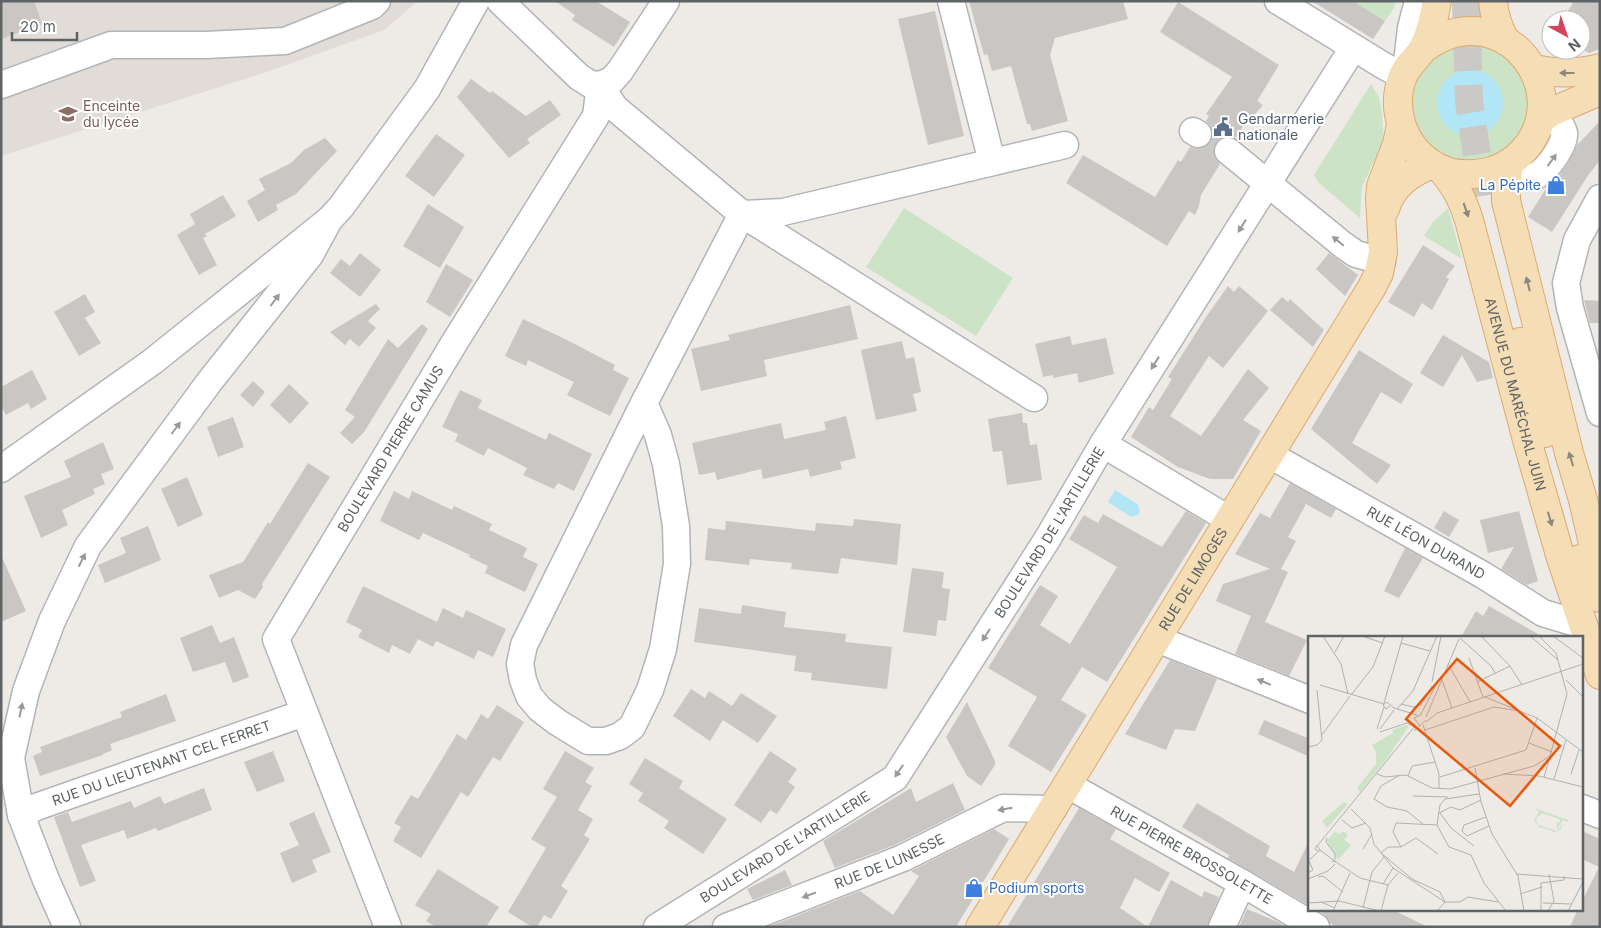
<svg xmlns="http://www.w3.org/2000/svg" width="1601" height="928" font-family="Inter,sans-serif">
<rect width="100%" height="100%" fill="#eeebe7"/>
<path fill="#e1dcd8" d="M1,1h417l-34,29 -117,42 -266,84z"/>
<path fill="#cde3c6" d="M1353,1h43l-2,7 -9,13z
M1412 103a58 58 0 1 1 116 0a58 58 0 1 1-116 0Z
M1371,84l8,13 3,16 2,32 -11,18 -11,24 -2,31 -42,-36 -4,-7z
M904,208l109,70 -37,58 -110,-69z
M1448,208l14,51 -38,-23 9,-14z"/>
<path fill="#b0e6f5" d="M1437 103a33 33 0 1 1 66 0a33 33 0 1 1-66 0Z
M1115,490l24,15 -1,2 2,4 -2,4 -7,2 -23,-15z"/>
<path fill="#cac6c3" d="M1,1h33l8,23 -41,15z
M555,1h41l34,21 -16,25 -42,-27 3,-5z
M969,1h154l5,18 -73,19 -5,17 18,66 -36,10 -2,-7h-3l-16,-58 -19,5 -5,-17 -3,1z
M1312,1h41l32,20 -12,18z
M1574,1h26v48l-11,4 -8,-5v-28h-19z
M1178,2l101,63 -22,36 6,4 -7,8 -9,6 -11,19 -6,-2 -7,1 -7,5 -3,7 1,7 6,8 -19,31 -2,11 -4,9 -6,-4 -22,35 -101,-63 17,-28 72,42 23,-37 3,2 9,-15 8,2 7,-2 6,-5 2,-8 -2,-8 -5,-5 3,-5 -3,-2 26,-37 -72,-45z
M935,11l29,125 -36,9 -30,-126z
M471,79l19,14 2,-2 34,25 24,-16 11,15 -34,24 3,4 -21,15 -52,-61z
M1600,121v39l-13,17 -35,55 -24,-15 19,-30 12,-11 9,-13 10,-19z
M436,134l29,21 -31,42 -29,-21z
M325,138l12,13 -41,43 -20,11 2,5 -20,12 -11,-21 18,-11 -6,-11 32,-16 13,-13z
M223,195l13,21 -31,18 2,2 -4,2 14,27 -18,10 -22,-40 18,-11 -5,-10z
M428,204l36,23 -24,41 -37,-22z
M1423,245l32,21 -9,11 3,2 -17,31 -10,-7 -8,14 -26,-15z
M360,253l21,17 -21,27 -30,-24 11,-14 9,7z
M1329,253l29,22 -13,21 -29,-27z
M446,264l27,16 -23,37 -24,-15z
M1228,286l6,6 5,-6 29,25 -45,57 -14,-12 -39,60 31,20 47,-67 21,19 -26,32 18,11 -28,48h-23l-32,-12 -47,-30 18,-30 4,3 19,-31 -4,-2 38,-60z
M85,294l10,18 -10,6 16,25 -22,13 -25,-44z
M1282,297l6,5 2,-3 34,31 -11,17 -43,-37z
M1584,300l16,1v22h-10z
M376,304l4,5 -12,12 8,7 -17,19 -9,-8 -5,6 -15,-13z
M850,305l8,34 -94,21 3,16 -66,15 -10,-42 39,-9 -2,-5z
M523,319l44,21 48,25 -2,5 16,8 -19,38 -43,-21 7,-13 -46,-22 -2,6 -21,-10z
M422,324l6,5 -64,103 -12,12 -12,-11 15,-16 -10,-7 43,-71 10,9z
M1443,335l46,27 4,16 -16,4 -15,-27 -19,32 -23,-14z
M1070,336l2,9 34,-7 8,36 -35,9 -2,-10 -24,5v-3l-10,2 -8,-33z
M902,341l4,18 8,-2 7,35 -8,2 4,17 -41,9 -15,-70z
M1359,350l54,34 -12,20 -20,-12 -29,51 39,22 -14,19 -66,-55z
M32,370l15,29 -16,10 -3,-6 -22,12 -5,-9v-19z
M253,381l12,11 -12,15 -13,-12z
M289,384l20,19 -19,21 -20,-19z
M460,390l22,10 -4,8 68,32 3,-7 43,21 -18,37 -16,-8 -4,6 -31,-14 4,-7 -39,-20 -4,8 -29,-15 3,-7 -16,-7z
M1022,413l1,10h4l3,22 7,-1 5,36 -35,5 -5,-34 -9,1 -5,-33z
M846,416l10,42 -16,4 2,7 -32,8 -2,-8 -45,10 -2,-10 -44,11 -2,-8 -16,3 -7,-32 89,-20 3,16 42,-9 -2,-8z
M233,417l11,30 -26,10 -11,-30z
M103,442l11,27 -13,5 4,10 -12,5 2,5 -33,16 6,15 -27,13 -17,-42 47,-19 -7,-16z
M308,463l22,14 -68,107 1,3 -8,12 -17,-9 -19,8 -10,-23 34,-13 25,-40 2,2z
M187,477l16,38 -25,12 -17,-38z
M1290,483l46,26 -5,9 -25,-14 -18,33 8,4 -15,28 7,3 -23,50 42,18 -18,36 -54,-22 16,-38 -35,-15 7,-17 47,-15 -35,-15 25,-41 10,5z
M394,491l15,8 3,-8 40,19 2,-4 38,18 -3,6 38,18 -4,9 15,7 -13,28 -40,-19 3,-7 -19,-9 1,-2 -47,-22 -4,7 -39,-19z
M1186,511l20,12 -99,159 -25,-15 -21,33 26,15 -36,57 -43,-26 29,-49 -49,-29 52,-83 18,11 -18,29 30,19 47,-77 -48,-28 15,-24 14,8 5,-9 59,33z
M1444,511l15,9 -10,17 -15,-9z
M1519,511l19,70 -11,4 -26,-16 13,-22 -26,6 -8,-33z
M854,519l47,5 -4,41 -56,-7 -3,16 -47,-5 1,-6 -42,-4 -1,6 -44,-5 3,-32 17,2 1,-9 89,10 1,-8 37,3z
M148,526l13,34 -56,23 -7,-18 28,-12 -6,-15z
M1405,548l18,10 -24,40 -15,-7z
M1,555l25,56 -25,11z
M912,568l32,4 -2,16 8,1 -4,32 -8,-1 -2,16 -33,-4z
M363,586l74,36 6,-14 20,10 3,-8 40,19 -13,28 -15,-7 -4,9 -38,-18 -3,6 -15,-8 -8,15 -18,-9 -3,8 -31,-16 4,-7 -16,-8z
M742,605l44,7 -2,15 62,7 -1,8 47,5 -5,42 -76,-9 1,-7 -18,-2 2,-15 -102,-14 5,-34 42,6z
M1489,606l54,31h-82l15,-26 7,5z
M212,625l8,18 14,-6 15,40 -16,6 -8,-21 -32,10 -13,-34z
M1170,660l47,19 -22,52 -20,-2 -9,21 -41,-16z
M691,689l14,9 4,-7 23,15 9,-13 36,23 -19,27 -35,-23 -13,21 -37,-25z
M166,694l10,27 -66,23 2,6 -9,4v1l-63,21 -7,-20 9,-4 -2,-5 82,-30 -2,-5z
M967,702l28,59v4l-14,21 -14,-10 -21,-39z
M497,705l27,17 -24,39 -7,-4 -25,40 -7,-5 -40,66 -28,-17 8,-14 -7,-4 17,-28 7,4 39,-65 9,6 15,-26 7,5z
M1264,720l46,19v18l-52,-23z
M273,751l12,30 -28,11 -13,-30z
M565,751l29,17 -9,14 7,4 -14,24 15,9 -9,16 6,4 -29,47 7,5 -17,28 -7,-4 -7,12h-5l-24,-15 38,-64 -15,-9 26,-42 -14,-8z
M770,751l27,18 -9,13 7,5 -18,27 -7,-4 -9,13 -27,-18z
M645,758l38,23 -4,7 48,31 -24,35 -39,-26 5,-7 -31,-20 5,-8 -14,-9z
M953,783l12,27 -68,34 -62,24 -12,-27 88,-53 5,14z
M204,788l8,22 -54,21 -2,-3 -29,11 -3,-9 -43,15 15,36 -16,6 -26,-70 14,-5 4,10 59,-21 3,7 26,-12 4,8z
M1197,803l73,43 -4,10 28,16 16,-33v67l-82,-48 1,-3 -47,-28z
M1079,808l37,21 -6,10 60,34 -11,19 -24,-14 -15,30 28,19h-141z
M314,812l17,40 -19,8 5,12 -25,11 -12,-30 19,-8 -10,-22z
M994,829l15,10 -53,88h-188l92,-36 33,24 26,-39 -8,-5z
M1582,831l18,8v88h-30l8,-18h4v-8l17,-34 -17,-8z
M438,869l61,38 -13,20h-50l-10,-6 5,-7 -16,-9z
M785,870l7,15 -39,15 -6,-11z
M1171,880l31,17 2,-6 15,6 -12,30h-59z
M1247,909l31,13 8,5h-47z
M1316,909h75l37,18h-92l-6,-4 -6,-9z"/>
<g fill="none" stroke-linecap="round" stroke-linejoin="round">
<path stroke="#cac9c6" stroke-width="26" stroke-dasharray="26 13" stroke-linecap="butt" d="M1198,134l30,17"/>
<path stroke="#cac9c6" stroke-width="28" stroke-dasharray="28 14" stroke-linecap="butt" d="M1466,1l3,101 16,106"/>
<g stroke="#b2b5b7" stroke-width="29">
<g id="minor">
<path d="M500,1l79,76 11,7 10,1 15,23 127,106 -98,189 -120,242 -4,19 3,16 6,16 11,13 17,13 31,19h18l14,-5 12,-9 18,-37 13,-41 14,-85 -1,-38 -10,-62 -8,-29 -14,-32"/>
<path d="M951,1l41,161"/>
<path d="M1278,1l106,65 19,10"/>
<path d="M1406,71l5,-43 7,-27"/>
<path d="M1,85l110,-40h95l79,-4 87,-35 5,-5"/>
<path d="M1193,131l5,3"/>
<path d="M1228,151l115,94 13,9 26,7"/>
<path d="M1494,171l35,6c4,0 8,-1 11,-4 9,-6 26,-30 24,-40 -3,-11 -15,-23 -22,-33"/>
<path d="M1600,198l-23,42 -11,43 4,25 30,105"/>
<path d="M1034,398l-292,-184 41,-2 282,-67"/>
<path d="M1103,444l127,76"/>
<path id="s1" d="M1270,455l213,120 60,38 33,10h7"/>
<path d="M1,469l151,-107 177,-142 12,-13 86,-118 49,-88"/>
<path d="M1157,639l153,61"/>
<path id="s2" d="M1068,785l174,98 74,44"/>
<path d="M1582,808l18,7"/>
<path id="s3" d="M21,815l15,-8 268,-94"/>
<path d="M67,927l-21,-47 -25,-65 -10,-57 15,-67 26,-70 36,-75 122,-165 100,-126 19,-35"/>
<path id="s4" d="M388,927l-112,-288 180,-299 140,-224 4,-31 12,-5 8,-9 46,-70"/>
<path id="s5" d="M657,927l238,-149 153,-240 55,-94 250,-396"/>
<path id="s6" d="M726,927l177,-69 100,-50 50,1"/>
<path d="M1222,927l20,-44"/>
</g>
</g>
<g stroke="#e0a86e" stroke-width="30">
<g id="major">
<path d="M1493,1c1,15 5,26 12,39"/>
<path d="M1424,48c9,-6 19,-12 30,-15 68,-16 116,68 69,118 -9,10 -22,18 -35,21 -19,4 -39,3 -55,-7 -30,-19 -43,-56 -30,-89 4,-11 15,-18 20,-28 8,-13 11,-31 14,-47"/>
<path d="M1533,69c24,5 44,5 67,-1"/>
<path d="M1540,120l11,-8 49,-21"/>
<path d="M1510,162l-4,21v18l63,252 14,47 17,74"/>
<path id="s7" d="M1441,169c15,18 21,29 28,51l58,220 33,115 40,120"/>
<path d="M1385,209c7,-24 25,-36 47,-45"/>
<path d="M1520,342l25,91"/>
<path d="M1580,559l3,11 17,28"/>
<path id="s8" d="M980,927l392,-640 7,-14 4,-21 -3,-54 1,-12 16,-42 4,-19"/>
</g>
</g>
<use href="#minor" stroke="#fff" stroke-width="26"/>
<use href="#major" stroke="#f5ddb5" stroke-width="28"/>
</g>
<defs><path id="oneway-solid" d="M-6-.8H1V-3.2L6.5 0L1 3.2V.8H-6Z" transform="scale(1.25)"/></defs>
<g fill="#8b887d">
<use href="#oneway-solid" transform="translate(1567 73) rotate(-180)"/>
<use href="#oneway-solid" transform="translate(1466 210) rotate(71)"/>
<use href="#oneway-solid" transform="translate(1528 284) rotate(-104)"/>
<use href="#oneway-solid" transform="translate(1571 459) rotate(-107)"/>
<use href="#oneway-solid" transform="translate(1550 519) rotate(74)"/>
</g>
<g fill="#969a9b">
<use href="#oneway-solid" transform="translate(1552 160) rotate(-54)"/>
<use href="#oneway-solid" transform="translate(1242 226) rotate(122)"/>
<use href="#oneway-solid" transform="translate(1338 241) rotate(-141)"/>
<use href="#oneway-solid" transform="translate(275 300) rotate(-53)"/>
<use href="#oneway-solid" transform="translate(1155 363) rotate(122)"/>
<use href="#oneway-solid" transform="translate(176 428) rotate(-53)"/>
<use href="#oneway-solid" transform="translate(82 560) rotate(-64)"/>
<use href="#oneway-solid" transform="translate(986 635) rotate(123)"/>
<use href="#oneway-solid" transform="translate(1264 682) rotate(-158)"/>
<use href="#oneway-solid" transform="translate(21 710) rotate(-78)"/>
<use href="#oneway-solid" transform="translate(899 771) rotate(124)"/>
<use href="#oneway-solid" transform="translate(1005 809) rotate(170)"/>
<use href="#oneway-solid" transform="translate(809 895) rotate(159)"/>
</g>
<defs>
<g id="school-bare" transform="scale(1.5)"><path d="M0-5L7-2L0 1L-7-2ZM-4 1L0 2.5L4 1V4Q0 6-4 4Z" fill="#8d6e63" stroke="#fff" stroke-width="2.5" paint-order="stroke"/></g>
<g id="civic-bare" transform="scale(1.5)"><path d="M-.6-6.5H3V-4.5H.6V-3L4-1V1h2V6H-6V1h2V-1L-.6-3ZM-1.2 2.5V6h2.4V2.5Z" fill="#5c6f8a" stroke="#fff" stroke-width="2.5" paint-order="stroke"/></g>
<g id="shop-bare" transform="scale(1.5)"><path d="M-5-2.5h2.3a2.7 3.5 0 0 1 5.4 0H5L5.5 6h-11ZM-1.5-2.5h3a1.5 2.3 0 0 0-3 0Z" fill="#3f7fe0" stroke="#fff" stroke-width="2.5" paint-order="stroke"/></g>
</defs>
<g fill-rule="evenodd">
<use href="#school-bare" x="68" y="114"/>
<use href="#civic-bare" x="1223" y="127"/>
<use href="#shop-bare" x="1556" y="185"/>
<use href="#shop-bare" x="974" y="888"/>
</g>
<g text-anchor="middle" stroke-width="4" stroke-linejoin="round" paint-order="stroke">
<g font-size="14" fill="#785e54" stroke="#fff" text-anchor="start">
<text x="83" y="111">Enceinte<tspan x="83" dy="16">du lycée</tspan></text>
</g>
<g font-size="14" fill="#4e5e75" stroke="#fff" text-anchor="start">
<text x="1238" y="124">Gendarmerie<tspan x="1238" dy="16">nationale</tspan></text>
</g>
<g font-size="14" fill="#366cbe" stroke="#fff" text-anchor="end">
<text x="1541" y="190">La Pépite</text>
<text x="989" y="893" text-anchor="start">Podium sports</text>
</g>
<g font-size="14" fill="#5e6365" stroke="#fff">
<text dy="5" stroke="none"><textPath href="#s7" startOffset="239">AVENUE DU MARÉCHAL JUIN</textPath></text>
<text dy="5" stroke="none"><textPath href="#s4" startOffset="531">BOULEVARD PIERRE CAMUS</textPath></text>
<text dy="5" stroke="none"><textPath href="#s5" startOffset="571">BOULEVARD DE L'ARTILLERIE</textPath></text>
<text dy="5" stroke="none"><textPath href="#s1" startOffset="179">RUE LÉON DURAND</textPath></text>
<text dy="5" stroke="none"><textPath href="#s8" startOffset="408">RUE DE LIMOGES</textPath></text>
<text dy="5" stroke="none"><textPath href="#s3" startOffset="150">RUE DU LIEUTENANT CEL FERRET</textPath></text>
<text dy="5" stroke="none"><textPath href="#s5" startOffset="151">BOULEVARD DE L'ARTILLERIE</textPath></text>
<text dy="5" stroke="none"><textPath href="#s2" startOffset="142">RUE PIERRE BROSSOLETTE</textPath></text>
<text dy="5" stroke="none"><textPath href="#s6" startOffset="176">RUE DE LUNESSE</textPath></text>
</g>
</g>
<g transform="translate(1308 636)">
<rect width="275" height="275" fill="#eeebe7"/>
<path d="M98,89l3,1 -21,31 -28,35 -3,-4 19,-24v-12l-4,-7 21,-12 -1,-3zM36,166l4,2 -21,24 -5,-7zM227,172l33,12v2l-6,-2 -1,9 -6,3 -16,-5 -5,-7 5,-8zM234,177l17,6 2,5 -1,4 -2,2 2,-7 -3,-1v9l-19,-6 -2,-7zM27,195l4,3 4,-3 5,4 -4,5 7,5 -13,15 -11,-19z" fill="#cde3c6" fill-rule="evenodd"/>
<path fill="none" stroke="#b0b1af" stroke-width="1" d="M15,0l18,28 7,30M54,0l21,7M173,0l29,30 12,19M222,0l28,24M245,0l30,22M152,2l31,28 4,7M93,7l29,8M27,16l9,-16M161,22l14,39M140,28l22,38M134,44l10,28M258,44l17,17M124,46l9,-46M169,46l33,-16M12,49l64,19M43,59l22,-28 12,-31M177,61l52,21 46,34M76,67l19,-67M93,68l12,3 8,-2 11,-19M82,70l-4,3 -3,-4 4,-3 7,6 23,7M89,73l16,-18 24,-55M113,78l16,-31M118,81l33,-78M118,86l11,-9 146,-49M115,89l16,49v15M112,90l-6,-8 8,-4M69,93l7,-22M72,93l14,-19M117,94l69,-23 25,4M106,95l12,-11M72,96l27,-9 5,3M14,99l28,-39M221,107l23,9M0,111l9,-2 5,-5 -5,-50M167,132l6,34 11,32 26,42 6,35M69,138l8,3 21,-2 26,13 18,1 84,-23 16,-10 17,-62 -11,-41 -17,-17M195,138l36,2 44,11M263,138l8,-24M92,139l-19,11 -7,13 13,8 20,4 16,13M100,140l4,-10 23,-4M132,141l86,-27 11,-32M236,141l6,-20M246,143l12,-39M171,158l-34,5 -5,6 -3,20 12,22 22,8 13,28 22,28M105,160l35,1M43,173l19,19 4,16 19,24 52,34M131,177l12,-6 9,3 21,-10M132,177l11,15 23,18M178,181l-22,8 -2,6 5,5 22,-10M34,184l10,8 14,-5M19,202l-1,4 9,12v6M10,209l97,-119M93,211l15,-9 22,16M55,213l9,-15M12,214l16,12 -4,-1M73,217l7,-6h13l-8,-15 3,-9 41,2M73,217l31,26 28,13 5,10M0,225l12,-11 -3,-5 -2,4 3,2M28,226l24,16 28,7M0,237l5,-3 -4,-9M208,238l67,5M10,241l5,-1 20,16M0,243l20,-8 7,-7M75,248l10,-16M212,258l22,-7M13,266l14,6M0,267l31,-2 41,10M235,267l28,1M55,272l9,-36 12,-15M25,275l17,-38M73,275l7,-26 10,-12M129,275l8,-9h15l8,-5 30,5M233,275v-28l23,-3v-4M240,275l6,-10 -5,-27M260,275l15,-29"/>
<path fill="#e8590c" fill-opacity="0.15" stroke="#e8590c" stroke-width="2.5" d="M149,23l103,87 -50,60 -104,-87z"/>
<rect width="275" height="275" fill="none" stroke="#5e6365" stroke-width="2.5"/>
</g>
<rect width="1601" height="928" fill="none" stroke="#5e6365" stroke-width="5"/>
<g transform="translate(1566 35) rotate(140)"><circle r="24" fill="#ffffff" stroke="#bfc1c1"/>
<path d="M0-4L9 19L0 12L-9 19Z" fill="#d4475a"/>
<text y="-8" font-size="14" font-weight="bold" text-anchor="middle" fill="#5e6365">N</text>
</g>
<path d="M12 32v8h65v-8" fill="none" stroke="#5e6365" stroke-width="2.5"/>
<text x="20" y="32" font-size="15" fill="#5e6365" stroke="#ffffff" stroke-width="4" paint-order="stroke">20 m</text>
</svg>
